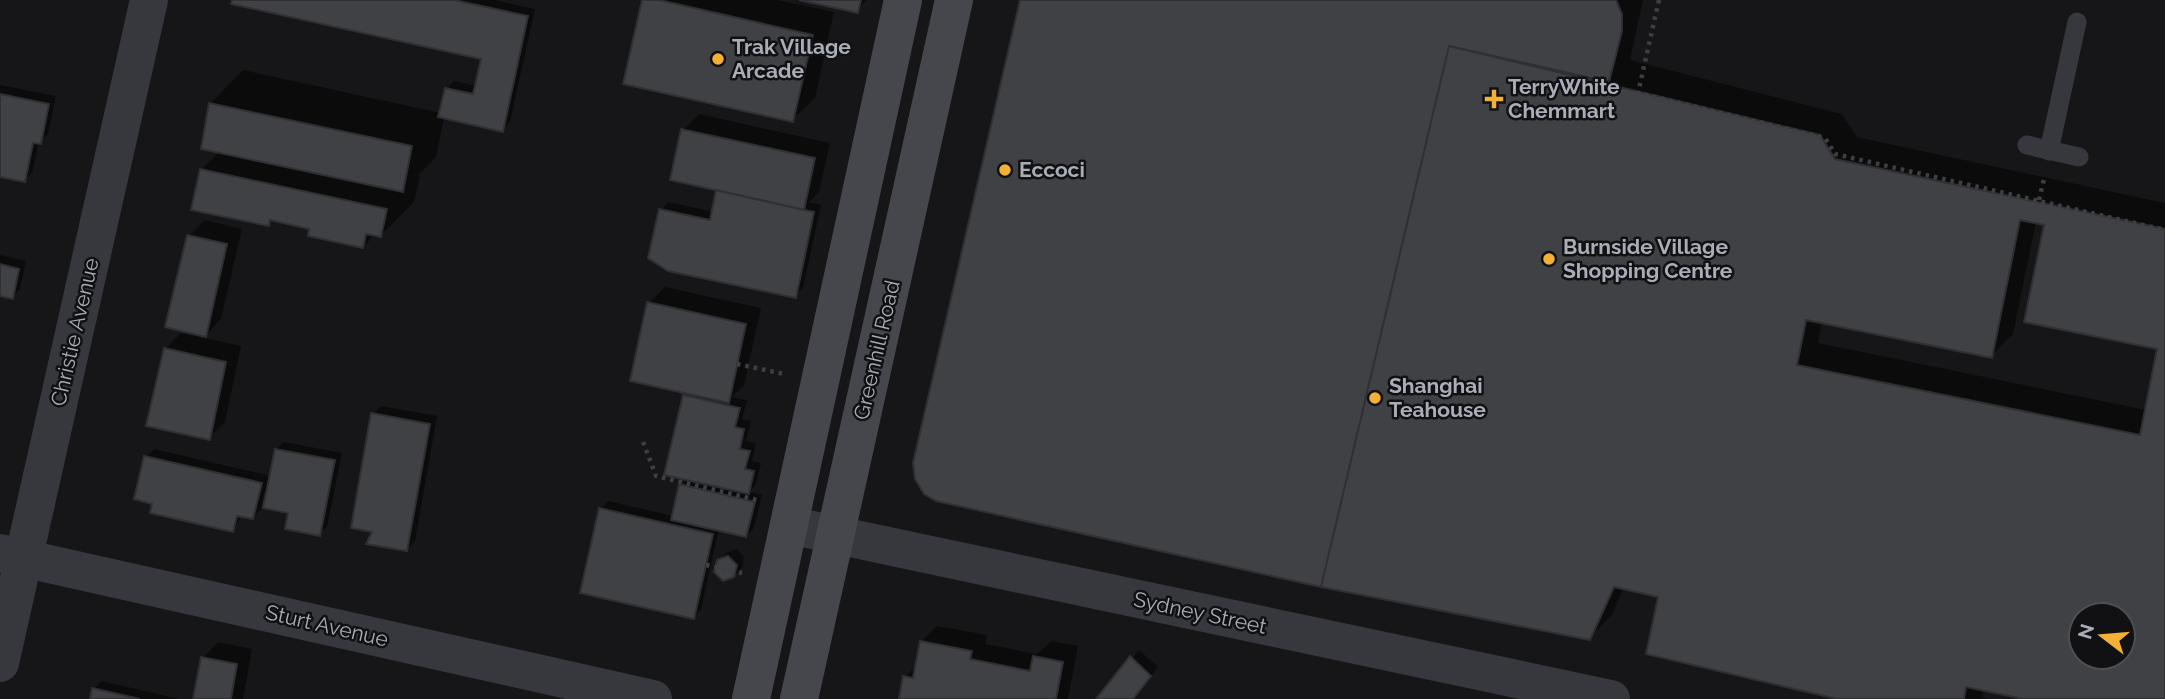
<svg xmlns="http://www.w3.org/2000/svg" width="2165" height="699" font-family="Raleway,sans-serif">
<rect width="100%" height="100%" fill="#161618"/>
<path fill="#0007" fill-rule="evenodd" d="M234,0h261l40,9 -25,113 -8,8 -58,-13 -8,40 -19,19 3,1 -6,25 -33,33 -6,-1 -12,13 -52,-20 -38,-8 -5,5 -67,-54 19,-19 -10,-47 33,-34 198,43 6,-24 7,-8 23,5 6,-29z
M643,0h135l56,12 -19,86 -23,22z
M807,0h59l-8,11z
M1021,0h622l-13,60 212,54 15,23 308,66v496h-134l-47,-10 -2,8 7,2h-144l-185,-103 -36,-9 -12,28 -23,23zM2036,222l10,2 113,124 -13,62 -328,-67 4,-22 169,35 22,-22zM2081,615h42v42h-42z
M0,85l56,11 -8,38 -9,8 -7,31 -7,7 -25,-4z
M699,114l131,29 -11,49 -10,10 12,3 -18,83 -8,8 -134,-86 7,-8 46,10 4,-23 -35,-59z
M205,220l37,9 -21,90 -15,16 -17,-99z
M0,255l26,6 -6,28 -8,8 -12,-3z
M665,287l96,21 -17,77 -12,12 15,3 -5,19 9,2 -5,20 10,2 -4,18 9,2 -5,21 -7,8 13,3 -8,33 -8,8 -27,-7 -18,80 -8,8 -92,-108 7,-8 65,15 8,-31 7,-7 -4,-83 3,-3 -38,-89z
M181,333l60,13 -16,76 -16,16 -44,-89z
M381,406l56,10 -22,125 -8,8 -32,-19 -2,-116z
M284,442l58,11 -15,74 -8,7 -55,-41 -3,16 -8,8 -11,-2 -9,15 -79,-28 -8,-45 8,-8 117,27 5,-27z
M737,549l7,8 -2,11 -9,8 -15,-15 8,-8z
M937,626l50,9 -2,9 52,10 14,-13 27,5 -10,53h-161l-2,-22 12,-12 4,-23z
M218,642l34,7 -9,50h-48l8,-41z
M1139,650l19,17 -26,32h-34z
M102,681l77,18h-87l2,-10z"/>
<path fill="#404145" stroke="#303034" stroke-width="2" fill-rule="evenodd" d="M232,0h222l74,16 -25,116 -65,-15 7,-29 28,6 8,-35 -250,-55z
M642,0h17l154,35 -20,87 -170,-38z
M799,0h62l-3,13z
M1020,0h596l6,14v17l-13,51 -160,-36 -128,541 -385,-86 -12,-7 -9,-15 -2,-16z
M1449,46l371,89 15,24 330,70v470h-142l-57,-12 -2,12h-127l-191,-45 12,-57 -44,-10 -24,53 -269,-53zM2020,220l24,5 -20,97 133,27 -17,86 -343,-70 9,-45 186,38zM2081,615h42v42h-42z
M0,94l49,10 -8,40 -8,-1 -8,39 -25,-5z
M209,103l203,43 -9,46 -202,-43z
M681,129l134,29 -11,52 -134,-30z
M200,169l187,40 -6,28 -15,-3 -3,14 -55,-12 1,-7 -39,-9 -1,6 -78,-16z
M716,190l98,22 -18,86 -128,-27 -20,-13 11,-49 51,11z
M187,235l40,9 -21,93 -41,-10z
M0,264l19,5 -6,30 -13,-3z
M647,302l99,22 -17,79 -99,-22z
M164,348l62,14 -16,78 -64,-14z
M683,395l57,13 -5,19 9,2 -4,20 10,2 -5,18 9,2 -5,23 -85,-19z
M371,413l59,11 -23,127 -41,-7 6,-12 -21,-4z
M275,449l60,11 -15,76 -35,-7 3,-16 -25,-5z
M144,456l118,27 -9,36 -16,-3 -4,16 -83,-19 2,-9 -18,-5z
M679,484l76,18 -9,35 -75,-17z
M599,508l114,26 -19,85 -114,-26z
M728,556l9,9 -3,12 -11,4 -9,-9 3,-12z
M920,641l52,10 -2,8 60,12 3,-15 30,6 -7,37h-157l4,-23 10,2z
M1130,656l21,20 -18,23h-37z
M201,657l36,7 -6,35h-38z
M92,688l48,11h-50z"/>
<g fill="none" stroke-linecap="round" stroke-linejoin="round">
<path stroke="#3d3f44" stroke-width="4.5" stroke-dasharray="3.5 5" stroke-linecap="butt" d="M1659,0l-21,93 187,45 10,16 330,76
M2039,200l5,-21
M737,364l47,10
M643,442l13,34 101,24
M706,565l36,8"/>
<path stroke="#37383d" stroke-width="19" d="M2027,145l52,12
M2049,151l28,-129"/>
<path stroke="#37383d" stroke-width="38" d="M789,525l822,174
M0,553l653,146
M0,663l149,-663"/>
<path stroke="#45474d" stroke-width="38" d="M751,699l152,-699
M799,699l155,-699"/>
</g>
<g fill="#f2b134" stroke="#111113" stroke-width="2.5">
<circle cx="718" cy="59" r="7"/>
<path d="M1490.5 88.5h7v7h7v7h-7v7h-7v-7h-7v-7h7z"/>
<circle cx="1005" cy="170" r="7"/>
<circle cx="1549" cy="259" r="7"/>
<circle cx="1375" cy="398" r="7"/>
</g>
<g text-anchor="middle" stroke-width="5" stroke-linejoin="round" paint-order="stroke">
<g font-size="21" font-weight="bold" fill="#a8adb8" stroke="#111113" text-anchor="start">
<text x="732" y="54">Trak Village<tspan x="732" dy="24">Arcade</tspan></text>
<text x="1508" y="94">TerryWhite<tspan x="1508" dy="24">Chemmart</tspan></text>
<text x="1019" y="177">Eccoci</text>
<text x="1563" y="254">Burnside Village<tspan x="1563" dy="24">Shopping Centre</tspan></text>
<text x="1389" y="393">Shanghai<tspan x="1389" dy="24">Teahouse</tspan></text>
</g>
<g font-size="21" fill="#a8adb8" stroke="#111113">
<text transform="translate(75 332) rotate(-77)" y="7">Christie Avenue</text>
<text transform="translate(877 350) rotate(-77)" y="7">Greenhill Road</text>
<text transform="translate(1200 613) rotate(12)" y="7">Sydney Street</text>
<text transform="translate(327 626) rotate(13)" y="7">Sturt Avenue</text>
</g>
</g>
<g transform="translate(2102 636) rotate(286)"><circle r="33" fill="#111113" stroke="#4d4f55" stroke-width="2"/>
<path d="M0-5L12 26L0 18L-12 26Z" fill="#f2b134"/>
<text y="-10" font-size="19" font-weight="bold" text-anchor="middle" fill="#a8adb8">N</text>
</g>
</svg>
